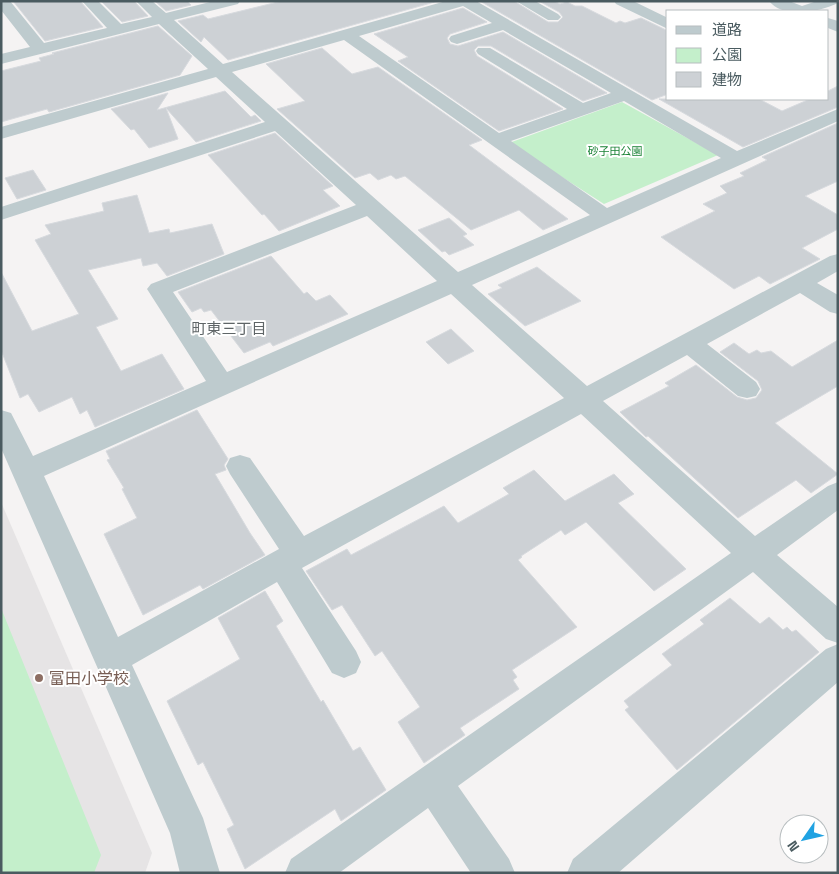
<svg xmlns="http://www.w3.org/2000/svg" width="839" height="874" viewBox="0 0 839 874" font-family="'Space Grotesk','Noto Sans JP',sans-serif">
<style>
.education{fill:#e6e4e5}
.green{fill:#c4efcb}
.building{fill:#cdd1d5;stroke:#d7dade}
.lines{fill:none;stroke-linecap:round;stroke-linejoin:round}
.minor{fill:#becbce;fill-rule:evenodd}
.education-dot{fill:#8d6e63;stroke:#fff;stroke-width:2}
.labels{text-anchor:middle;stroke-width:4;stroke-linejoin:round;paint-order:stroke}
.far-park-label{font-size:11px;fill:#1a8236;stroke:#fff}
.neighbourhood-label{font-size:15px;fill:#5f6567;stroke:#fff}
.near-education-label{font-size:16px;fill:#785e54;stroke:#fff;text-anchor:start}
</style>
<rect width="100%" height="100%" fill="#f5f3f3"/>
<path class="education" d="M1,502L152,853L145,873H1Z"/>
<path class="green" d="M622,102L718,155L604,204L509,143Z
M1,608L101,855L94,873H1Z"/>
<path class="building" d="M13,1H80L103,27L45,41Z
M101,1H134L148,16L122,22Z
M155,1H187L191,5L166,11Z
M282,1H438L228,60L204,37L201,42L178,21L203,15L208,19Z
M480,1H514L548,22H558L563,17L559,12L539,1H554L560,4L567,2L575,6H582L616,23L620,21L625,23L641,18L668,31V94L652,100Z
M463,8L487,22L450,34L447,38L450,44L458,46L503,32L607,93L583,101L491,46H478L474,50L477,56L563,109L499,131L398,61L408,57L374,34Z
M158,26L192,56L180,75L49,112L47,109L1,122V71L41,61L39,58L54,54L52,53Z
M322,48L352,74L378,67L482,140L469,145L568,219L543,230L519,210L471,230L405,176L396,179L391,175L378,180L370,173L355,178L277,109L305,101L266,64Z
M838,86V107L743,147L659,99H759L782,111L810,99H828V91Z
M225,91L251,117L255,115L261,121L196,142L166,108L178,139L149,148L134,129L131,130L111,109L168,93L157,110Z
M838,123V181L805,196L838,215V229L802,248L820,259L770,284L759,276L734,289L661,237L715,211L703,204L727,193L720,186L744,176L740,173L767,160L762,157Z
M275,133L333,186L323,190L340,206L279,231L264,214L262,215L208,155Z
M33,170L46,190L17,199L5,178Z
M137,195L149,233L169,229L170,233L212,224L224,254L167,276L157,263L143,266L141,258L88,270L118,319L96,327L121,371L162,354L184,389L95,427L87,410L80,414L72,397L39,412L28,394L20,398L1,350V272L32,331L79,314L35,240L51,234L45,225L104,211L102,203Z
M449,218L467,234L463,236L474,245L449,255L445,251L442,252L418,230Z
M271,256L304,294L307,292L316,301L330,295L348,314L273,346L270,342L244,353L211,310L204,312L201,308L192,312L178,292Z
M537,267L581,301L525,326L488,294L502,288L498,285Z
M451,329L474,351L448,364L426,342Z
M838,340V386L775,423L838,474L811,493L796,480L738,518L648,436L646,437L620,412L669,386L665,383L696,365L737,397L747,400L756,398L762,390L758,381L720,352L734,343L749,354L757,350L761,353L771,351L792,367Z
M197,410L228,459L224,465L226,470L215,474L250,533L265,555L203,589L200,585L143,615L104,534L137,518L122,489L124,488L107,460L110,459L106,451Z
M534,470L565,501L614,474L634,494L618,503L686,569L654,591L586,522L565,535L561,530L521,556L522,557L518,560L577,627L512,670L517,677L513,680L519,689L460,728L465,735L424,763L398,722L420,707L382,651L375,656L342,605L332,610L306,571L347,549L351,555L444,506L458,523L509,494L503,488Z
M265,591L283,621L276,626L321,702L323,700L353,751L360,747L386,790L341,821L335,809L245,869L227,829L234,825L203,762L198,765L167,701L240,659L218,618Z
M730,598L760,624L769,617L783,630L787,627L792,632L796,630L819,652L677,770L625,710L629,707L624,701L672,665L662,654L704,624L700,620Z"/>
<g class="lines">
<path class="minor" d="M1,1H10L44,43L107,28L82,1H98L121,24L152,17L136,1H152L166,13L214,1H240L238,4L174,20L223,64L446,1H476L737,151L838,109V121L472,285L587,386L830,256L838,254V271L817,283L838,295V314L830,312L800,293L707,344L756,382L760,389L756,396L747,398L738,396L687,355L603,401L755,536L828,486L838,482V510L777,555L838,607V643L826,639L753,572L458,786L509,859L515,873H471L428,808L339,873H285L291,859L731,553L581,414L302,568L356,651L361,662L356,673L344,678L332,673L277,582L132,665L203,818L220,873H180L170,833L1,448V410L11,413L33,456L206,381L147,289L151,284L356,205L275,131L1,220V207L265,122L216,77L1,139V127L208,69L159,24L1,64V54L30,47L1,10ZM463,6L492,23L451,36L449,39L451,42L457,44L503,30L611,93L583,103L490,48H478L476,51L478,54L567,109L499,133L359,36ZM344,40L590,215L458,272L232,72ZM624,101L721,158L607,208L511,141ZM367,216L437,281L227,372L173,292ZM451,294L564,398L304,536L250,458L240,455L230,458L226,466L230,474L279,549L118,637L44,476Z
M516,1H535L558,14L561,17L558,20H548Z
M614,1H633L668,18V29L616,4Z
M769,1H789L802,6L817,1H838V3C820,12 783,19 769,1Z
M828,18L838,21V32L828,28Z
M838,644V682L618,873H567L573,859L826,649Z"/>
</g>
<circle class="education-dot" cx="39" cy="678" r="5"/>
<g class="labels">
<g class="far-park-label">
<text x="615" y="155">砂子田公園</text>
</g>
<g class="neighbourhood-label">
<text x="229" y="334">町東三丁目</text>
</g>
<g class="near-education-label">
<text x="49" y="684">富田小学校</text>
</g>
</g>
<rect width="839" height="874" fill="none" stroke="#4a5b60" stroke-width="5"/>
<rect x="666" y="10" width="162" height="90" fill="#ffffff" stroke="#b7bdbf"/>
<rect x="676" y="26" width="25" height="8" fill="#becbce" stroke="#b7bdbf"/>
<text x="712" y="35" font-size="15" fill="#4a5b60">道路</text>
<rect x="676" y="48" width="25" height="15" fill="#c4efcb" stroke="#b7bdbf"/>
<text x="712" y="60" font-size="15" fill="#4a5b60">公園</text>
<rect x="676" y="72" width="25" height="15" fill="#cdd1d5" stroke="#b7bdbf"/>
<text x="712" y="85" font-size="15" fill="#4a5b60">建物</text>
<g transform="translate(804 839) rotate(236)"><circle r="24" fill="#ffffff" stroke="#b7bdbf"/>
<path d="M0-4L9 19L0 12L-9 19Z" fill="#20a2e2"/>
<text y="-8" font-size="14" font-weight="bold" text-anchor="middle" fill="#4a5b60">N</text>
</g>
</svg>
